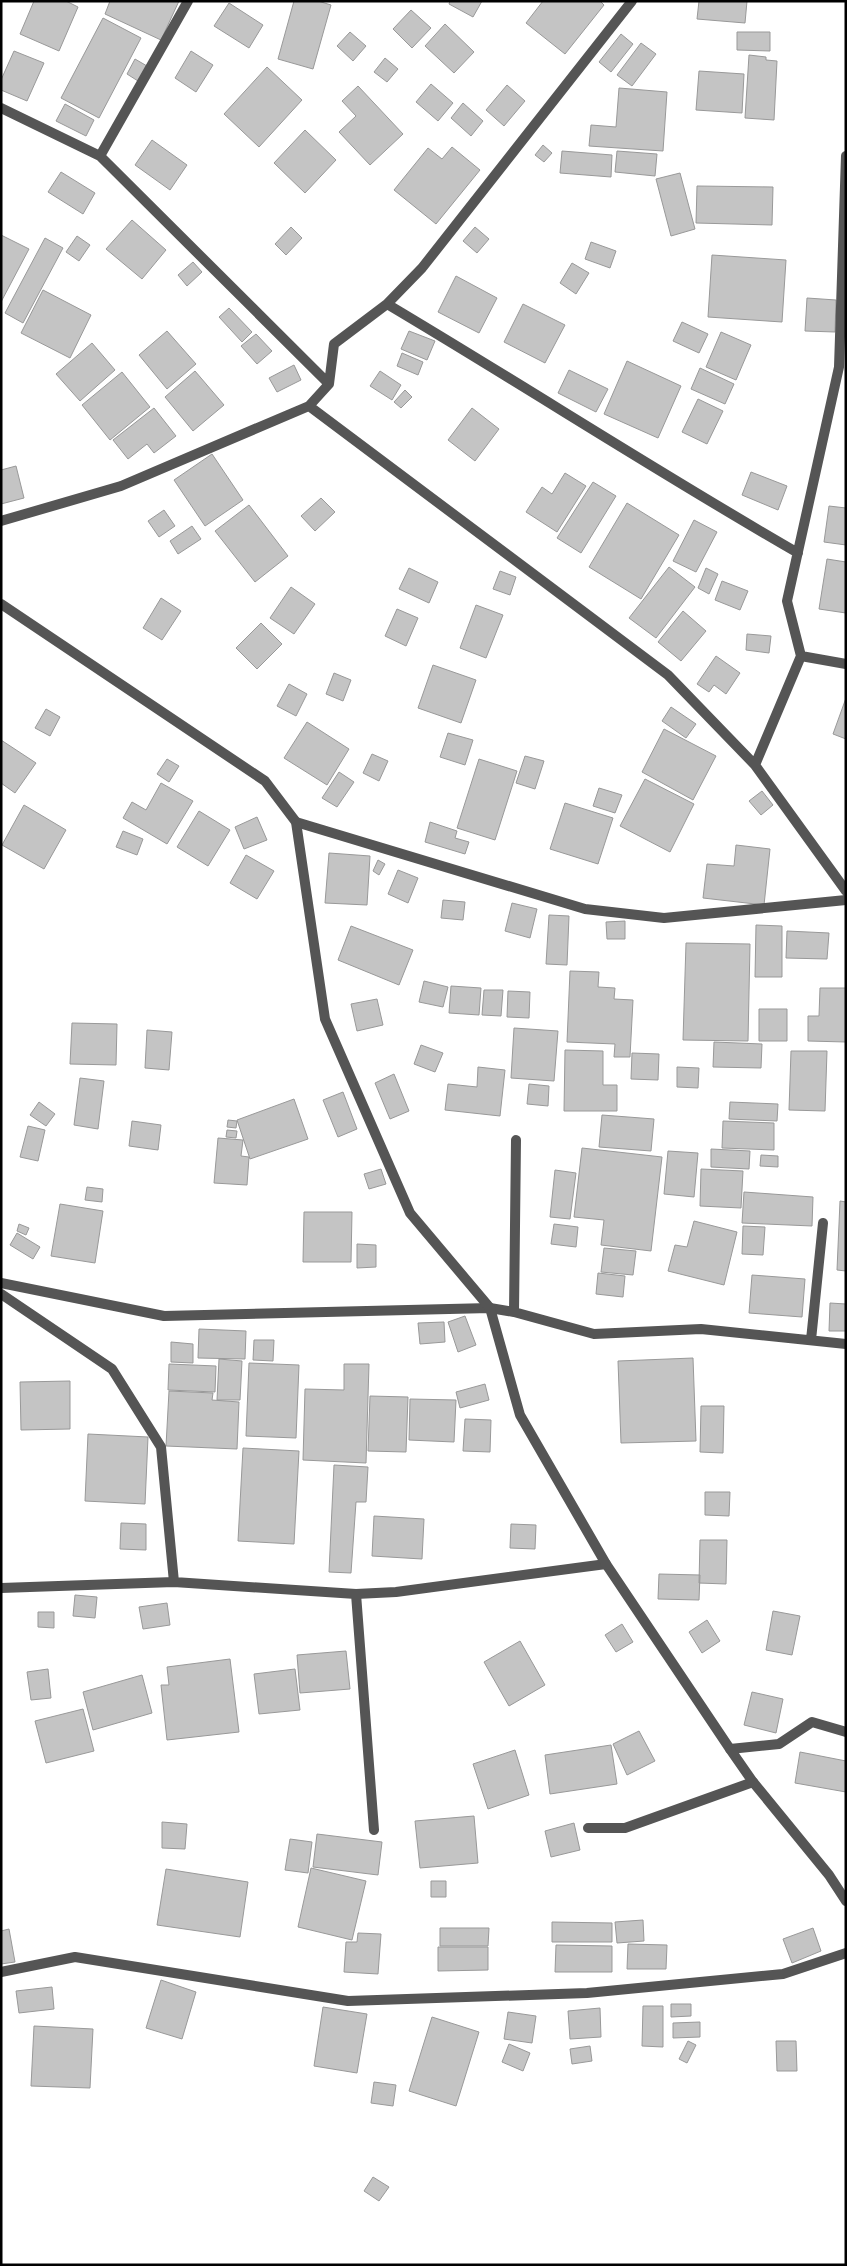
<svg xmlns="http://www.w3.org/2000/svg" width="847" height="2266" viewBox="0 0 847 2266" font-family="Raleway,sans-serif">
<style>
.building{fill:#c4c4c4;stroke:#999}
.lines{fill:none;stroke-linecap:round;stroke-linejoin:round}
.minor{stroke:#555;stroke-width:10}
.tertiary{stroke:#555;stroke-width:10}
</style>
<rect width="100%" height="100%" fill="#fff"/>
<path class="building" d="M34,1H66L78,7L59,51L20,34Z
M110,1H179L161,40L105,14Z
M294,1H318L331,5L313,69L278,59Z
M450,1H482L473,17L449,4Z
M543,1H600L604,5L565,54L526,23Z
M699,1H747L745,23L697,19Z
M229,3L263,25L249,48L214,26Z
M411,10L431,28L412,48L393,29Z
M103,18L141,38L99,118L61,98Z
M445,24L474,52L454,73L425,46Z
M350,32L366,46L353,61L337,46Z
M737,32H770V51L737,50Z
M621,34L633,44L611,72L599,62Z
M641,43L656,54L632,86L617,75Z
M14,51L44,63L27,101L1,90V80Z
M191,51L213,65L196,92L175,78Z
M749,55L766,57V60L777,61L774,120L745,118Z
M385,58L398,69L387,82L374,72Z
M135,59L147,66L138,81L127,74Z
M267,67L302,100L259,147L224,114Z
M699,71L744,74L742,113L696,110Z
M431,84L453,103L438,121L416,102Z
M507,85L525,101L504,126L486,110Z
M358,86L403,134L370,165L339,132L356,116L342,101Z
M619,88L667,92L663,151L589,146L591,125L616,127Z
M463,103L483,121L471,136L451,118Z
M65,104L94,120L86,136L56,121Z
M305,130L336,160L305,193L274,163Z
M152,140L187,165L170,190L135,165Z
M543,145L552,153L544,162L535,155Z
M452,147L480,170L436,224L394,190L428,148L442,159Z
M562,151L612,155L611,177L560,173Z
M617,151L657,154L655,176L615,172Z
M61,172L95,193L83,214L48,192Z
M680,173L695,229L671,236L656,179Z
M697,186L773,187L772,225L696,223Z
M132,220L166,250L142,279L106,249Z
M291,227L302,238L286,255L275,244Z
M475,227L489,239L477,253L463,241Z
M1,235L29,249L1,302Z
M77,236L90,245L79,261L66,252Z
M45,238L63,248L23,323L5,313Z
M591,242L616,251L610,268L585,259Z
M712,255L786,260L782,322L708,317Z
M193,262L202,272L187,286L178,275Z
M572,263L589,273L576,294L560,283Z
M456,276L497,298L479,333L438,312Z
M43,290L91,315L70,358L21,333Z
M807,298L836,300L835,332L805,331Z
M523,304L565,325L545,363L504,342Z
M229,308L252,332L242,342L219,317Z
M682,322L708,334L699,353L673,341Z
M167,331L196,364L167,389L139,355Z
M409,331L435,341L427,360L401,349Z
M721,332L751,345L736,380L706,367Z
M256,334L272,351L257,364L241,346Z
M92,343L115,370L80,401L56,374Z
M402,353L423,362L418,375L397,366Z
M627,361L681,386L658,438L604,414Z
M294,365L301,380L277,392L269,378Z
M700,368L734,384L725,404L691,389Z
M569,370L608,389L596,412L558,393Z
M195,371L224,405L193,431L165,397Z
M380,371L401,385L392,400L370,386Z
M122,372L150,407L110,440L82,405Z
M405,390L412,397L401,408L394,402Z
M698,399L723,411L707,444L682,432Z
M154,408L176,436L154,453L147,444L128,459L113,440Z
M472,408L499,429L475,461L448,440Z
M212,454L243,500L205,526L174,480Z
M16,466L24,498L1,504V470Z
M751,472L787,486L778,510L742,495Z
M565,473L586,486L557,532L526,512L542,487L552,494Z
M593,482L616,496L581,553L557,538Z
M321,498L335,512L315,531L301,516Z
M627,503L679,535L641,599L589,567Z
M249,505L288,556L255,582L215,531Z
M829,506L846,508V545L824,542Z
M164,510L175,526L159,537L148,521Z
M694,520L717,532L696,572L673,561Z
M192,526L201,539L178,554L170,541Z
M827,559L846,562V613L819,609Z
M669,567L695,587L656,638L629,618Z
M409,568L438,582L429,603L399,589Z
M706,568L718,574L709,594L698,588Z
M500,571L516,577L510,595L493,589Z
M722,581L748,591L740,610L715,600Z
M291,587L315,604L294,634L270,618Z
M161,598L181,611L162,640L143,628Z
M476,605L503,615L486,658L460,648Z
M397,609L418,618L406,646L385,636Z
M683,611L706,631L681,661L658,642Z
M261,623L282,644L257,669L236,648Z
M747,634L771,636L769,653L746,650Z
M716,656L740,673L726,694L714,685L709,692L697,684Z
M433,665L476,680L461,723L418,708Z
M334,673L351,680L343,701L326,694Z
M289,684L307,694L296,716L277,706Z
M846,698V739L833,734Z
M671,707L696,724L686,738L662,721Z
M46,709L60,717L50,736L35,728Z
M307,722L349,749L327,785L284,758Z
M664,729L716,756L693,800L642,772Z
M448,733L473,740L465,765L440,757Z
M1,740L36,763L15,793L1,783Z
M372,754L388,761L379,781L363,773Z
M525,756L544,761L535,789L516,783Z
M167,759L179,766L169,782L157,774Z
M479,759L517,771L495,840L457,828Z
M339,772L354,782L337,807L322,798Z
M645,779L694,804L670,852L620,826Z
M161,783L193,801L167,844L123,818L132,802L146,810Z
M599,788L622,795L615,813L593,806Z
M762,791L773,805L761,815L749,801Z
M565,803L613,818L598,864L550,849Z
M24,805L66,830L44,869L2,845Z
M199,811L230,830L208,866L177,847Z
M257,817L267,840L244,849L235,827Z
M430,822L457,831L455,838L469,842L465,854L425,842Z
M123,831L143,839L137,855L116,847Z
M736,845L770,849L764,905L703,898L707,864L734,866Z
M329,853L370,856L367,905L325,903Z
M246,855L274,871L257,899L230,883Z
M378,860L385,864L379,875L373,871Z
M398,870L418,878L408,903L388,894Z
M443,900L465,902L463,920L441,918Z
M512,903L537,909L530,938L505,931Z
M549,915L569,916L567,965L546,964Z
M625,921V939H607L606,922Z
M756,925L782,926V977H755Z
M351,926L413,950L399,985L338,960Z
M787,931L829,933L827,959L786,958Z
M686,943L750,944L748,1041L683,1040Z
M570,971L599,972L598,987L615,988L614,999L633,1000L630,1057H614L615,1044L567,1042Z
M424,981L448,987L443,1007L419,1002Z
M451,986L481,988L479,1015L449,1013Z
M820,988H846V1042L808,1041V1016H819Z
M484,990H503L501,1016L482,1015Z
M508,991L530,992L529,1018L507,1017Z
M377,999L383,1025L357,1031L351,1004Z
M759,1009H787V1041H759Z
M72,1023L117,1024L116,1065L70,1064Z
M514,1028L558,1031L554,1081L511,1078Z
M147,1030L172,1032L169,1070L145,1068Z
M714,1042L762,1044L761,1068L713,1067Z
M421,1045L443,1053L435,1072L414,1064Z
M565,1050L603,1051V1085H617V1111H564Z
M791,1051H827L825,1111L789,1110Z
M632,1053L659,1054L658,1080L631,1079Z
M478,1067L505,1070L500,1116L445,1110L448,1084L477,1087Z
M677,1067L699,1068L698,1088L677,1087Z
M394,1074L409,1111L390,1119L375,1083Z
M80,1078L104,1081L98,1129L74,1125Z
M529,1084L549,1086L548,1106L527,1104Z
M343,1092L357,1129L338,1137L323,1100Z
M294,1099L308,1139L250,1159L237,1120Z
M39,1102L55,1114L46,1126L30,1115Z
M730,1102L778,1104L777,1121L729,1119Z
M602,1115L654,1119L651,1151L599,1147Z
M228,1120L237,1121L236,1128L227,1127Z
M132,1121L161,1125L158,1150L129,1146Z
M723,1121L774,1123V1150L722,1148Z
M28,1126L45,1130L38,1161L20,1157Z
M227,1130L237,1131L236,1138L226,1137Z
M218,1138L243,1140L241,1156L249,1157L247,1185L214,1183Z
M582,1148L662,1157L651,1251L601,1245L604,1220L574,1217Z
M711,1149L750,1151L749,1169L711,1167Z
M668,1151L698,1153L694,1197L664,1194Z
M761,1155L778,1156V1167L760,1166Z
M381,1169L386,1184L369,1189L364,1174Z
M701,1169L743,1171L741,1208L700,1206Z
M555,1170L576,1173L570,1219L550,1217Z
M87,1187L103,1189L102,1202L85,1200Z
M744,1192L813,1197L812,1226L742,1223Z
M840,1201L846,1202V1271L837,1270Z
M60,1204L103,1211L95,1263L51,1256Z
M304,1212H352L351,1262H303Z
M694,1221L737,1232L724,1285L668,1271L675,1245L687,1247Z
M19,1224L29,1228L26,1235L17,1231Z
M554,1224L578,1227L576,1247L551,1244Z
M743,1226L765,1227L763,1255L742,1254Z
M17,1233L40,1247L33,1259L10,1245Z
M357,1244L376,1245V1267L357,1268Z
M604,1248L636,1251L633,1275L601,1272Z
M598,1273L625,1276L623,1297L596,1294Z
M752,1275L805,1279L802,1317L749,1313Z
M830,1303L846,1304V1331H829Z
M465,1316L476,1345L458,1352L448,1322Z
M444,1322L445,1342L420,1344L418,1323Z
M199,1329L246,1331L245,1359L198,1358Z
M254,1340H274L273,1361L253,1360Z
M171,1342L193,1344V1363L171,1362Z
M693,1358L696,1441L621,1443L618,1361Z
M219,1359L242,1361L240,1400H217Z
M249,1363L299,1365L296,1438L246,1436Z
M169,1364L216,1366L215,1392L168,1390Z
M344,1364H369L366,1463L303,1460L305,1389L344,1390Z
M70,1381V1429L21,1430L20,1382Z
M485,1384L489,1400L460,1408L456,1392Z
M169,1391L213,1393L212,1400L239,1402L237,1449L166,1446Z
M370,1396L408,1397L406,1452L368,1451Z
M410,1399L456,1400L454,1442L409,1440Z
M701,1406H724L723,1453L700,1452Z
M465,1419L491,1420L490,1452L463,1451Z
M88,1434L148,1437L145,1504L85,1501Z
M243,1448L299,1451L294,1544L238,1541Z
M334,1465L368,1467L366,1502H356L351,1573L329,1572Z
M705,1492H730L729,1516L705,1515Z
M374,1516L424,1519L422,1559L372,1556Z
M121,1523L146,1524V1550L120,1549Z
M511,1524L536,1525L535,1549L510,1548Z
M700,1540H727L726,1584L699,1583Z
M659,1574L700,1575L699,1600L658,1599Z
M75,1595L97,1597L95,1618L73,1616Z
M167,1603L170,1625L143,1629L139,1607Z
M773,1611L800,1616L792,1655L766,1650Z
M38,1612H54V1628L38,1627Z
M707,1620L720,1641L702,1653L689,1632Z
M622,1624L633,1642L616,1652L605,1635Z
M520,1641L545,1685L509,1706L484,1662Z
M346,1651L350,1689L300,1693L297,1655Z
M230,1659L239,1732L167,1740L161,1685H169L167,1667Z
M48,1669L51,1698L31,1700L27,1672Z
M295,1669L300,1710L259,1714L254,1674Z
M142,1675L152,1713L93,1730L83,1692Z
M752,1692L783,1699L776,1733L744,1725Z
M83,1709L94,1751L46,1763L35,1721Z
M639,1731L655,1761L627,1775L613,1744Z
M611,1745L617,1784L550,1794L545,1755Z
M515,1750L529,1795L488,1809L473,1764Z
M800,1752L846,1761V1792L795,1783Z
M474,1816L478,1863L420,1868L415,1821Z
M162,1822L187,1824L185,1849L162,1848Z
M574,1823L580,1850L551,1857L545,1831Z
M317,1834L382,1842L378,1875L313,1867Z
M290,1839L312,1842L308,1873L285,1870Z
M311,1868L366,1881L352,1940L298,1927Z
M166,1869L248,1882L240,1937L157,1925Z
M431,1881H446V1897H431Z
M643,1920L644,1941L617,1943L615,1922Z
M552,1922L612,1923V1942H552Z
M440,1928H489L488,1946H440Z
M813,1928L821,1951L792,1963L783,1939Z
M9,1929L15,1962L1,1964V1931Z
M358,1933L381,1934L378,1974L344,1972L346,1942H357Z
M628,1944L667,1945L666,1969H627Z
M556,1945L612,1946V1972H555Z
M438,1947H488V1970L438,1971Z
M161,1980L196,1992L182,2039L146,2028Z
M52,1987L54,2009L19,2013L16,1991Z
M671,2004H691V2016L671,2017Z
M643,2006H663V2047L642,2046Z
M323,2007L367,2014L357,2073L314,2066Z
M600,2008L601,2037L570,2039L568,2011Z
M508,2012L536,2016L532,2043L504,2039Z
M432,2017L479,2032L456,2106L409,2091Z
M700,2022V2037L673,2038V2023Z
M34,2026L93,2029L90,2088L31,2086Z
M688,2041L696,2045L687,2063L679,2059Z
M776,2041H796L797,2071H777Z
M509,2044L530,2053L523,2071L502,2062Z
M590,2046L592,2061L572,2064L570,2049Z
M374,2082L396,2085L393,2106L371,2103Z
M373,2177L389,2187L379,2201L364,2191Z"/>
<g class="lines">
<path class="minor" d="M1,108L100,156L329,384
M100,156L188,1
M387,304C525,386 659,473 798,553
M309,406L668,675L755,765L846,891
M1,521L121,486L309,406L329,384L334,344L387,304L422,268L632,1
M801,656L846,664
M755,765L801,656L787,601L839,367L846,156
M296,822L585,909L664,918L846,900
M1,1283L164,1316L490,1308L514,1312L594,1334L701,1329L846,1344
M1,1294L112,1369L161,1447L174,1582
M514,1312L516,1140
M811,1340L823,1223
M1,1588L174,1582L356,1594L396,1592L606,1564
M356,1594L374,1830
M730,1749L779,1744L812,1722L846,1732
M588,1828H625L753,1782
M1,1972L75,1957L348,2001L587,1993L783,1974L846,1953"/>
<path class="tertiary" d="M1,604L265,781L296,822L325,1019L410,1213L490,1308L520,1415L606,1564L730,1749L753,1782L829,1875L846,1901"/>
</g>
<rect width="847" height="2266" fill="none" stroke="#000000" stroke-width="5"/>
</svg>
